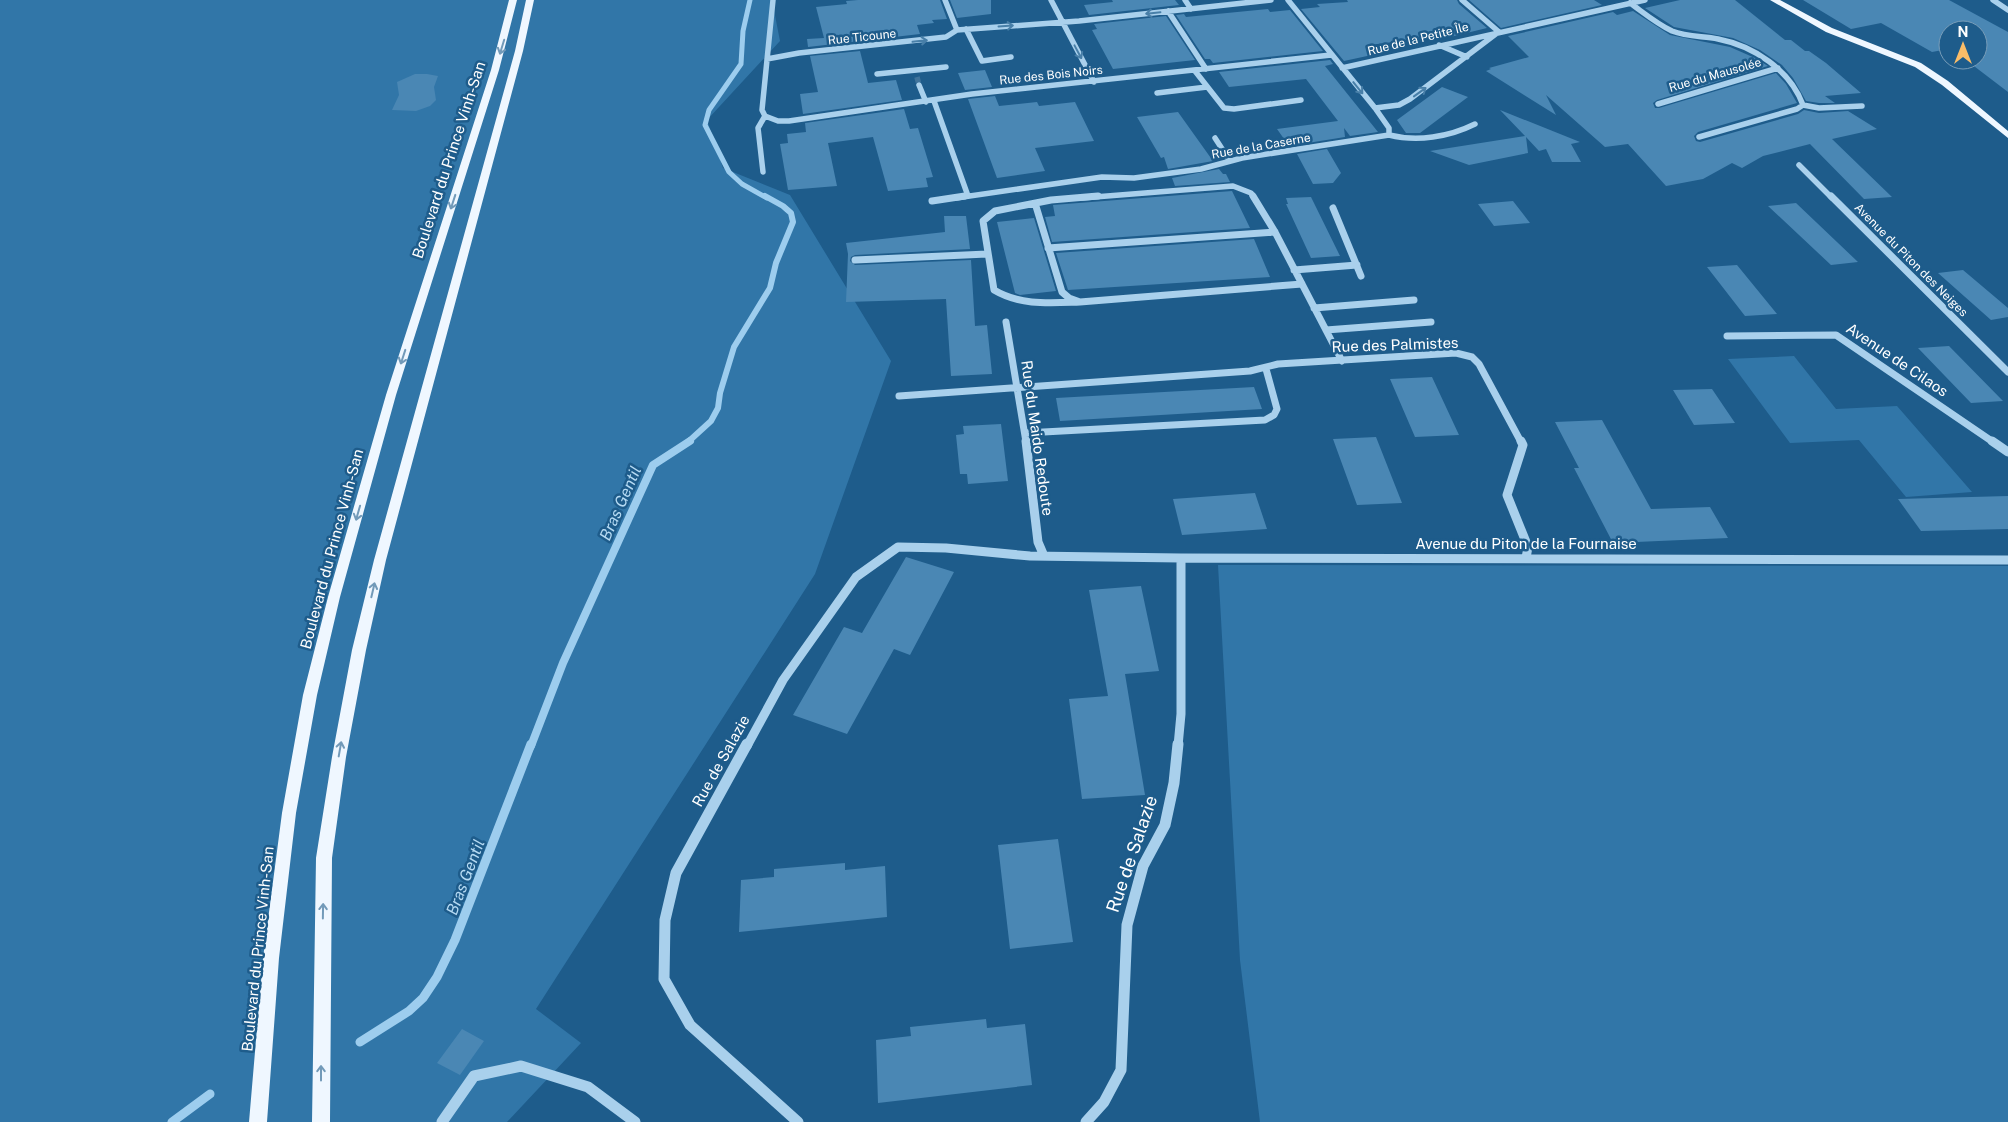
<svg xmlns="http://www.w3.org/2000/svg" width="2008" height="1122" viewBox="0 0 2008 1122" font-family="'Public Sans',sans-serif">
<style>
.green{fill:#3176a8}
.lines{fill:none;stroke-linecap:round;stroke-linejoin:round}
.stream-far3{stroke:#9dcdee;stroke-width:5}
.stream-far2{stroke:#9dcdee;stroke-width:6}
.stream-far1{stroke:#9dcdee;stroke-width:8}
.stream{stroke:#9dcdee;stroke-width:9}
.building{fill:#4a87b4}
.minor-tunnel{stroke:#40749c;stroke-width:5.5;stroke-dasharray:5.5 3;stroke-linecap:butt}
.minor-far3{stroke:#a9d0ec;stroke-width:5.5}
.minor-far2{stroke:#a9d0ec;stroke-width:7}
.minor-far1{stroke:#a9d0ec;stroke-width:9}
.minor{stroke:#a9d0ec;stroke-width:11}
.major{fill:#eff7ff;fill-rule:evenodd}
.oneway{stroke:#487fa8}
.oneway2{stroke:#729ab9}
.labels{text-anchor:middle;stroke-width:5;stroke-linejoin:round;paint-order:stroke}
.far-street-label{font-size:12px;fill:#fff;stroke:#1e5c8b}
.street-label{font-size:15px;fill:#fff;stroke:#1e5c8b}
.water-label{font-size:16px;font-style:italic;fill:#b5daf3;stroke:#1e5c8b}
.near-street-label{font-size:18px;fill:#fff;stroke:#1e5c8b}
</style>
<rect width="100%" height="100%" fill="#1e5c8b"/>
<path class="green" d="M0,0H772L780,41L707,120L723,168L790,195L891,361L815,574L536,1009L581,1043L507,1122H0Z
M1794,356L1836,409L1897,406L1972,492L1906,497L1859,440L1790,443L1728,359Z
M1218,565L2008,566V1122H1260L1240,960Z"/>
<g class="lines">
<path class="stream-far3" d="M750,0L743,31L741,64L709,110L705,125L729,172L742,184L767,198"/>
<path class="stream-far2" d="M688,442L711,421L718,408L720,393L734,347L770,288L776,263L793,222L791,213L783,206L765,196"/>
<path class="stream-far1" d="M531,746L563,663L653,465L690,441"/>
<path class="stream" d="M360,1042L409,1011L423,998L437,977L455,940L531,744
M172,1122L210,1094"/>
</g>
<path class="building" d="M858,0H940L947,19L932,20L934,23L917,25L920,34L808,47L807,39L824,38L816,7L847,4L846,1Z
M950,0H991V14L957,18Z
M1112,0H1175L1179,5L1089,15L1084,5L1113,2Z
M1347,0H1457L1459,4L1487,28L1450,37L1447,35L1370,45L1381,53L1344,61L1301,9L1320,7L1317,4L1348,2Z
M1469,0H1594L1602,5L1501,28Z
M1680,0H1735L1785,40H1791L1805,51H1809L1826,63L1861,93L1825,96L1835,103H1819L1806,101L1793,78L1782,65L1760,50L1733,38L1674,27L1645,8Z
M1803,0H1949L2008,32V92L1966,60H1978V30H1948V49L1932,52L1881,23L1851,29Z
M1268,9L1270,12L1290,10L1323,51L1213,63L1210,59H1205L1176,15L1184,14L1186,17Z
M1633,11L1670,35L1730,47L1755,58L1768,66L1657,100L1653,103L1655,108H1659L1776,73L1786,84L1797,103L1698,132L1694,136L1696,141L1700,142L1798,114L1804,110L1819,113L1848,111L1877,129L1832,139L1892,197L1864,199L1810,144L1763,156L1742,168L1732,163L1703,179L1666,186L1628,144L1605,147L1546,95L1556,115L1486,71L1491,69L1489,68L1529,57L1508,36L1613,12L1617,15Z
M1166,16L1195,60L1113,69L1092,30L1097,29L1094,24Z
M860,51L868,83L896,80L902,100L803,114L800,94L818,92L810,56Z
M1330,60L1333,64L1325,66L1378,132L1350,136L1344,128L1345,137L1289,146L1277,129L1338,121L1306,79L1229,87L1219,72Z
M985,70L992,87L965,90L958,73Z
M415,74H427L438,76L434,87L436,100L430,106L416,111L392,110L399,95L397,82Z
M1442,87L1468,97L1420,133H1406L1397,120Z
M995,96L999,106L1037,102L1039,106L1075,102L1094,141L1035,148L1045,171L997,178L968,99Z
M904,109L910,129L918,128L933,177L926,178L928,187L888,191L873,137L828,143L837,186L788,190L780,144L788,143L787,134L806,132L805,123Z
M1500,110L1580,142L1571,144L1581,162H1552L1546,149L1539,151L1526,137L1528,153L1469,165L1430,151L1525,136Z
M1178,112L1213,161L1168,169L1164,157L1161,158L1137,117Z
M1327,149L1341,173L1333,183L1313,184L1297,154Z
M1219,169L1223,174H1226L1230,182L1175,186L1172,178Z
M1232,191L1250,228L1052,242L1045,217L1055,216L1053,205Z
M1311,197L1340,256L1311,258L1286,204H1288L1286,198Z
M1513,201L1530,223L1494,226L1478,204Z
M1796,203L1858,262L1831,265L1768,206Z
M944,216H966L970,249L855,255L851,257L850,261L855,265L971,260L975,326L987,325L992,374L951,376L946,299L846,302L848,254L846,243L945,232Z
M1034,218L1056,291L1020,295L1015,293L997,222Z
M1254,239L1270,277L1068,290L1056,253Z
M1737,265L1777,314L1745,316L1707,267Z
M1963,270L2008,308V317L1991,320L1938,273Z
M1949,346L2003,401L1971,403L1918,348Z
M1432,377L1459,435L1415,437L1390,379Z
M1254,387L1262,409L1060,421L1056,398Z
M1712,389L1735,423L1694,425L1673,390Z
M1602,420L1651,509L1710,507L1728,538L1613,543L1574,468H1579L1555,422Z
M1001,424L1008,481L968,484L967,474H960L956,435L964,434L963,426Z
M1376,437L1402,503L1357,505L1333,439Z
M1255,493L1267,529L1182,535L1173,499Z
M2008,496V529L1921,531L1898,499Z
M906,557L954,572L910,655L894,649L847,734L793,715L844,627L862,633Z
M1141,586L1159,671L1125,674L1145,795L1082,799L1069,699L1108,696L1089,590Z
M1058,839L1073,942L1010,949L998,845Z
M845,863V870L885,866L887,917L739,932L741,880L774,877V869Z
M986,1019L987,1028L1025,1024L1032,1085L878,1103L876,1040L911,1036L910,1027Z
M462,1029L484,1041L460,1075L437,1063Z"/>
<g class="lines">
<path class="minor-tunnel" d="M917,77L919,85"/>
<path class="minor-far3" d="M773,0L762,110L765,116L778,121H789L972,94L1331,55
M1051,0L1094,82
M1185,0L1191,9
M1462,0L1499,32
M1993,0L2008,10
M1630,3C1644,13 1657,24 1672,31C1687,37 1702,36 1718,39C1754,46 1790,70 1803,105L1797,109L1699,137
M1168,11L1206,69
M966,29L982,61L1011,57
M957,30L1079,21L1271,0
M1439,45L1467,57
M767,59L799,53L946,37L957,30L945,0
M1342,68L1645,0
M1195,71L1224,108L1234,109L1301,100
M877,74L946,67
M919,85L926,102
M1157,93L1207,87
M934,101L968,196
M1658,104L1778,68
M1803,105L1819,108L1862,106
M1375,108L1399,105L1410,99L1497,33
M1389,135C1417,142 1449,137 1475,124
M1215,138L1230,161
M1799,165L1832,198
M763,172L758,128L765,116
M956,198L1102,177L1134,178L1201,169L1242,158L1389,135V128L1375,108L1288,0
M1082,198L1233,186L1251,193L1254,198"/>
<path class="minor-far2" d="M1253,196L1275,232L1342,361
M1831,196L2008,372
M932,201L965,196
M1035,203L1062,292L1069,298L1080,302L1302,284
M1333,208L1361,276
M1048,248L1275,232
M855,260L987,254
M1294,270L1357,265
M1080,302C1050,303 1021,306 994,290L983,221L995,211L1051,200L1098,196
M1314,308L1414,300
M1006,322L1026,442
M1326,330L1431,322
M1727,336L1836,335L1993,442
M899,396L1250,371L1278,364L1456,353L1472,357L1479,364L1521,442
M1025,433L1265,420L1274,415L1277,409L1266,369"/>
<path class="minor-far1" d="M1026,441L1038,542L1044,556
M1521,441L1523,445L1507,495L1528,547L1526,558
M1992,441L2008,452
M747,746L783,680L856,577L898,547L946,548L1030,556L1181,558L2008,560
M1178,746L1181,714V558"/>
<path class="minor" d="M747,744L676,873L665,920L664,979L690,1025L798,1122
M442,1122L474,1076L521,1066L588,1087L635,1122
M1086,1122L1104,1102L1121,1070L1127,925L1143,866L1165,825L1174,783L1178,744"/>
<path class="major" d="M509,0H517L499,70L396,395L340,597L317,695L296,813L279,958L267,1122H249L263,958L282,813L303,695L328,597L386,395L491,70Z
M526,0H534L523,51L386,560L366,650L346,757L332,858L330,1122H312L316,858L332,757L352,650L374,560L515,51Z
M1770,0H1780L1832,28L1921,63L1948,81L2008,131V138L1942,85L1915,67L1826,32Z"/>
</g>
<defs><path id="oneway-shaft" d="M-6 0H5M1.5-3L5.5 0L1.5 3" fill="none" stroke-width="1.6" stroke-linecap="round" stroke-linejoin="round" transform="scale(1.25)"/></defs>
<g class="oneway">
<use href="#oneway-shaft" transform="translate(1153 13) rotate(174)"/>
<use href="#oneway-shaft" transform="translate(1006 26) rotate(-4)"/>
<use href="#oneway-shaft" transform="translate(920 41) rotate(-6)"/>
<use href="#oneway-shaft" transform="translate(1078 52) rotate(62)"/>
<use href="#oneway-shaft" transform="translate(1358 88) rotate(51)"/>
<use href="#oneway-shaft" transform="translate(1420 92) rotate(-36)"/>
</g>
<g class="oneway2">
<use href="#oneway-shaft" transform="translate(502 47) rotate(107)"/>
<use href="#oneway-shaft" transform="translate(453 202) rotate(108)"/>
<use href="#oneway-shaft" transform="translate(403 357) rotate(108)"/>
<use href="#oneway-shaft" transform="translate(358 513) rotate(106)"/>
<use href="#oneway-shaft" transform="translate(373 590) rotate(-77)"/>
<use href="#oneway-shaft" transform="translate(340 749) rotate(-80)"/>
<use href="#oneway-shaft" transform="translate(323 911) rotate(-89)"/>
<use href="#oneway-shaft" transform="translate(321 1073) rotate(-90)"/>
</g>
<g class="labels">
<g class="far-street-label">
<text transform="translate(862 37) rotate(-6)" y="4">Rue Ticoune</text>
<text transform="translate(1418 39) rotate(-14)" y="4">Rue de la Petite Île</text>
<text transform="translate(1051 75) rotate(-6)" y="4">Rue des Bois Noirs</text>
<text transform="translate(1715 75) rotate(-16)" y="4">Rue du Mausolée</text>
<text transform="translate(1261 146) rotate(-10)" y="4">Rue de la Caserne</text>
<text transform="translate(1911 260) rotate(45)" y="4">Avenue du Piton des Neiges</text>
</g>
<g class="street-label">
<text transform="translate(449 160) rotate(-72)" y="5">Boulevard du Prince Vinh-San</text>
<text transform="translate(1395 345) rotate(-2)" y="5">Rue des Palmistes</text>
<text transform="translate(1897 360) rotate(34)" y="5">Avenue de Cilaos</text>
<text transform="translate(1037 438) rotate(82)" y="5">Rue du Maido Redoute</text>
<text x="1526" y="549">Avenue du Piton de la Fournaise</text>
<text transform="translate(332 549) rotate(-75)" y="5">Boulevard du Prince Vinh-San</text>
<text transform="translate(721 761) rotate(-61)" y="5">Rue de Salazie</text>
<text transform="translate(258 949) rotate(-84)" y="5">Boulevard du Prince Vinh-San</text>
</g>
<g class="water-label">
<text transform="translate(620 503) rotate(-66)" y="6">Bras Gentil</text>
<text transform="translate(465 877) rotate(-69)" y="6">Bras Gentil</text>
</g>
<g class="near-street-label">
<text transform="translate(1132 854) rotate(-71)" y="6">Rue de Salazie</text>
</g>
</g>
<g transform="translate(1963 45)"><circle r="24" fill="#1e5c8b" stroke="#789db9"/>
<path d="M0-4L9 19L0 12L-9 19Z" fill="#fbbd68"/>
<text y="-8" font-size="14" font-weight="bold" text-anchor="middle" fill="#ffffff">N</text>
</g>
</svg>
